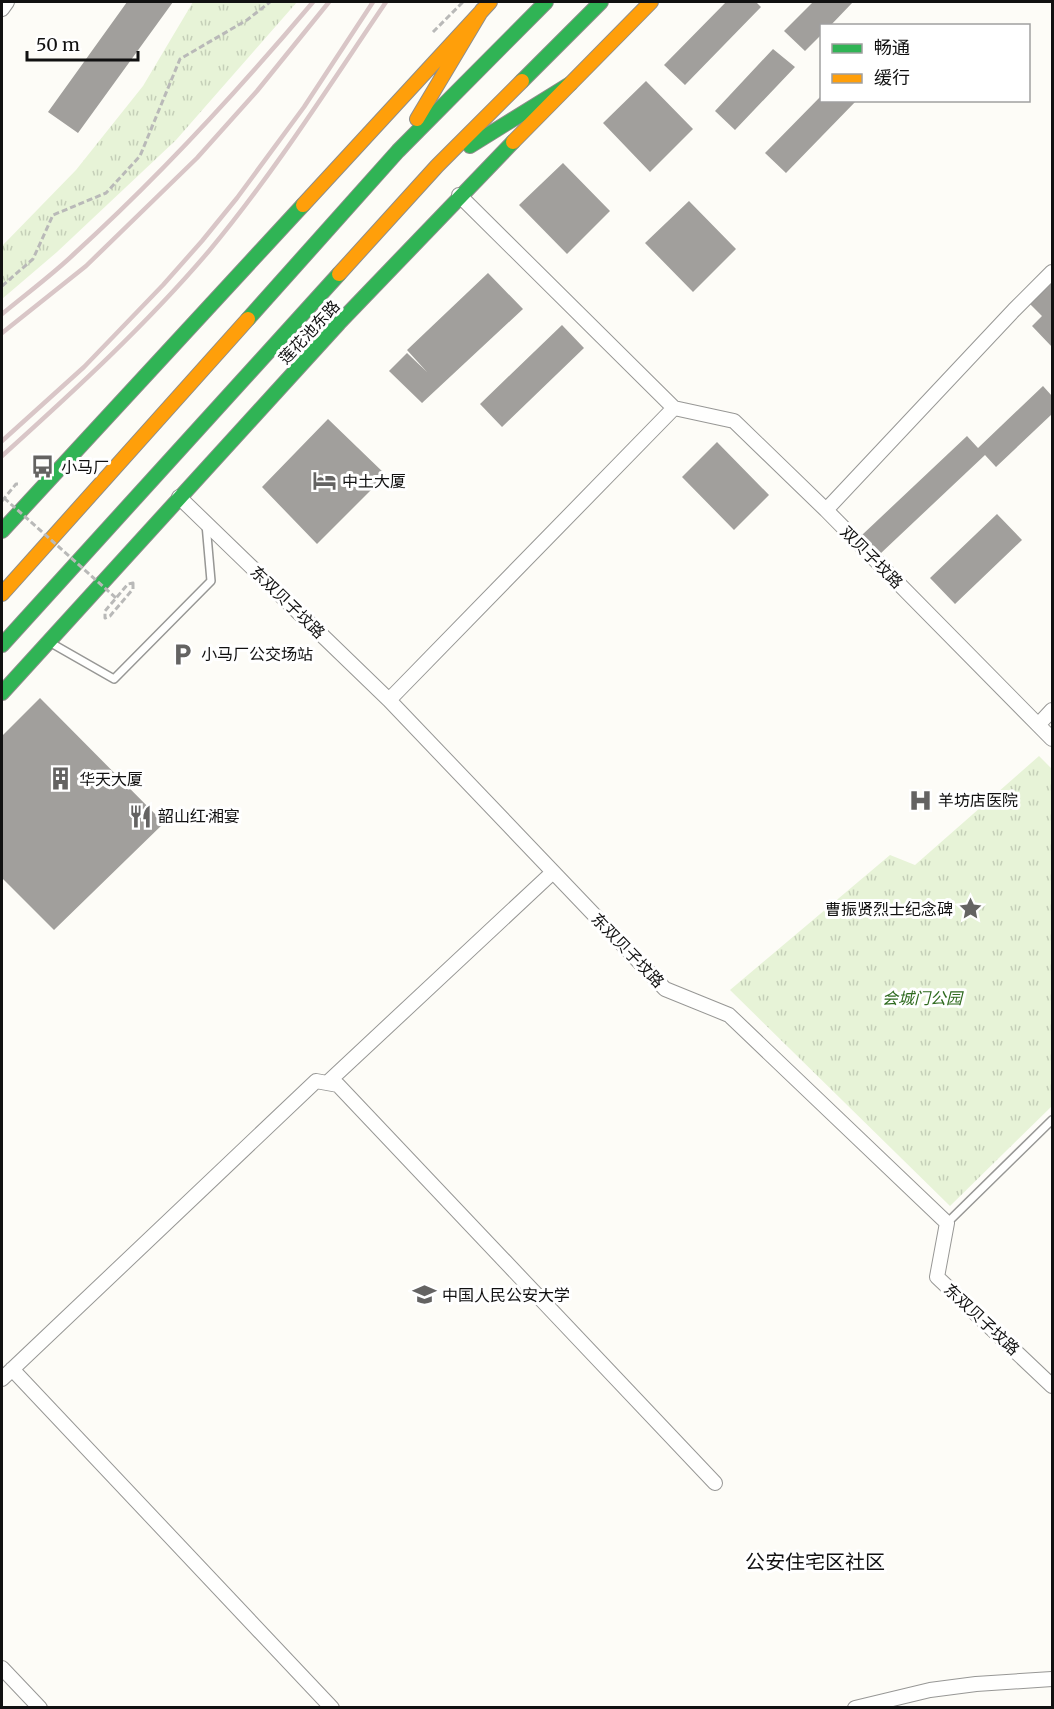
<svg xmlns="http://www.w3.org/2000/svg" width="1054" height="1709" viewBox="0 0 1054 1709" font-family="Merriweather,'Noto Sans SC',serif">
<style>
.park{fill:url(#park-tufts)}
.building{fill:#a19f9c}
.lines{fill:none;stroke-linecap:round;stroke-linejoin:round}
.lane-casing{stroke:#979795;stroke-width:10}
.street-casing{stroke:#979795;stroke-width:16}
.fast-casing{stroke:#8e8d8b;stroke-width:16}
.slow-casing{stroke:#8e8d8b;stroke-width:16}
.path{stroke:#b9b9b8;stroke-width:3;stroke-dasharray:6 3;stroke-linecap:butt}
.lane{stroke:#fffffe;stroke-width:7}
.street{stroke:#fffffe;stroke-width:14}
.fast{stroke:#30b455;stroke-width:14}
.slow{stroke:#ff9f0a;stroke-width:14}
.rail{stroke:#d9c6c7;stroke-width:4.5}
.path-bridge{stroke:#b9b9b8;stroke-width:3;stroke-dasharray:6 3;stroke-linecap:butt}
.labels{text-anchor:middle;stroke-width:6;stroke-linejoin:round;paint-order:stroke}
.street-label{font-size:16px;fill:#111;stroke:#fff}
.poi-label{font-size:16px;fill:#111;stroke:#fff;text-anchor:start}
.park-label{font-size:16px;font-style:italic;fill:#2f6b1f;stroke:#fff}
.quarter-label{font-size:20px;fill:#111;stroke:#fff}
</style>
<defs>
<pattern id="park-tufts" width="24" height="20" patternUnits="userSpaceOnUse" patternTransform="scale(1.5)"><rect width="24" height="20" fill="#e7f3d7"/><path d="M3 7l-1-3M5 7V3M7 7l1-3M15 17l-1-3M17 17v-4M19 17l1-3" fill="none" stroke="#c5cfb8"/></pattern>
</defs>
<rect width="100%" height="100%" fill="#fdfcf7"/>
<path class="park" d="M193,2H297L176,140L57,252L2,299V246L76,170L143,86Z
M1039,756L1052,769V1106L950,1206L730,990L890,855L915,865Z"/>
<path class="building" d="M127,2H173L78,133L48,112Z
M726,2H756L761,7L685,85L664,65Z
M813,2H853L830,26H822V34L805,51L784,31Z
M773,49L795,67L735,130L715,111Z
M646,81L693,129L650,172L603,123Z
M822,95V100H857L786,173L765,153Z
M563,163L610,211L567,254L519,205Z
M689,201L736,249L693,292L645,243Z
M488,273L523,309L422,403L389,371L407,353L427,372L407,350Z
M1052,276V347L1032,326L1042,316L1027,301Z
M562,325L584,348L502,427L480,404Z
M1043,386L1052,396V414L996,467L985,455L880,554L862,535L967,436L978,448Z
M328,419L386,475L317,544L262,487Z
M717,442L769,495L734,530L682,477Z
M997,514L1022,540L955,604L930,578Z
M40,698L164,823L54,930L2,878V736Z"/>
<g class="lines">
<defs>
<path id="lane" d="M51,643L114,679L211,581L206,524
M947,1223L1052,1120"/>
<path id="street" d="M2,9L7,2
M674,408L734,421L826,510L1052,739
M179,497L389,700L665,989L729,1015L947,1223L937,1277L1052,1386
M826,510L1014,310L1052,272
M389,700L674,408L459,195
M1039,724L1052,710
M327,1083L553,872
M12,1369L332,1708
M2,1379L316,1081L338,1085L715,1483
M2,1668L40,1708
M855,1708L930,1690L976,1684L1052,1679"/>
<path id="fast" d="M522,81L601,2
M470,146L570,84
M248,319L398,151L546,2
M2,531L303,205
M2,645L339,274
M2,693L339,323L513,142"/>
<path id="slow" d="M417,119L482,10
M513,142L651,2
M303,205L490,2
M339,274L437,166L522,81
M2,594L248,319"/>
</defs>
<use href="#lane" class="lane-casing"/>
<use href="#street" class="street-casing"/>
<use href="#fast" class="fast-casing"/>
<use href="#slow" class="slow-casing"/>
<path class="path" d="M433,32L463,2
M2,286L33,259L53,215L106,193L140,156L180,59L247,20L270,2
M2,501L16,484H21
M133,583V589L110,616L105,618V611L128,584Z"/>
<use href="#lane" class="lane"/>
<use href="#street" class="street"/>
<use href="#fast" class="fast"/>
<use href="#slow" class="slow"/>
<path class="rail" d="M2,314C26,294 52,275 75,253C161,175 238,91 313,2
M2,333L86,266L197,158L257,91L329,2
M2,441L84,367L163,285L202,241L237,198L304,107L373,2
M2,456C74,391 146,325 209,251C274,173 329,86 386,2"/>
<path class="path-bridge" d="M4,498L116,598"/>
</g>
<defs>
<symbol id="bus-bare" viewBox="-9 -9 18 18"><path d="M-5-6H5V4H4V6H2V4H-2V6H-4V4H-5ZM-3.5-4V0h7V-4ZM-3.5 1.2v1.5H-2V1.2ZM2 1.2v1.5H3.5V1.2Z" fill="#646362" stroke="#fff" stroke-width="2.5" paint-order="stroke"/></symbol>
<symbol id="hotel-bare" viewBox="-9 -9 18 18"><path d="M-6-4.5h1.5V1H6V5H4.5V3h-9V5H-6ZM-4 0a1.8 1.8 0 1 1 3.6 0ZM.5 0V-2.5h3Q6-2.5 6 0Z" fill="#646362" stroke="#fff" stroke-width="2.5" paint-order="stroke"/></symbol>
<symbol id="parking-bare" viewBox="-9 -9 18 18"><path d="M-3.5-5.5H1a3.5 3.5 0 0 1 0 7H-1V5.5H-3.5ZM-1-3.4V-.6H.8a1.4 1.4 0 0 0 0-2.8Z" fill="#646362" stroke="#fff" stroke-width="2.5" paint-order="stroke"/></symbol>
<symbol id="building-bare" viewBox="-9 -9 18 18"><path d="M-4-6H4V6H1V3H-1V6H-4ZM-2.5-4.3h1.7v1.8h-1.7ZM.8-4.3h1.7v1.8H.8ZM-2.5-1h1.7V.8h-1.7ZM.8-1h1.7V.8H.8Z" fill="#646362" stroke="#fff" stroke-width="2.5" paint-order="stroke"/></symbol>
<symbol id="hospital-bare" viewBox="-9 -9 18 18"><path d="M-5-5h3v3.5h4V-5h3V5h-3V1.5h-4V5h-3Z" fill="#646362" stroke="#fff" stroke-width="2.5" paint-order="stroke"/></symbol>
<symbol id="restaurant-bare" viewBox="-9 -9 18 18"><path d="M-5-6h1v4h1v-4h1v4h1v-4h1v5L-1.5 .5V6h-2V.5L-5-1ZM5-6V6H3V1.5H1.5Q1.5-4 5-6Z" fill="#646362" stroke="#fff" stroke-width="2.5" paint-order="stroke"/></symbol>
<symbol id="sight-bare" viewBox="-9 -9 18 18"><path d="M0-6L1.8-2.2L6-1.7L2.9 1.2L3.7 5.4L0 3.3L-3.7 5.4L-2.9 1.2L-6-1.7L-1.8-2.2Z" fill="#646362" stroke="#fff" stroke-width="2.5" paint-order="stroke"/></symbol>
<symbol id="university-bare" viewBox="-9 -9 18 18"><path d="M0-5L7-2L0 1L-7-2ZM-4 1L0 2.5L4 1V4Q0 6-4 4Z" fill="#646362" stroke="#fff" stroke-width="2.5" paint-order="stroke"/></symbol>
</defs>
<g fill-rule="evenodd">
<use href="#bus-bare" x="26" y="450" width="33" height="33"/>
<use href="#hotel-bare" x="308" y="464" width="33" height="33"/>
<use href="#parking-bare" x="166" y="638" width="33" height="33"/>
<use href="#building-bare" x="44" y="762" width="33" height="33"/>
<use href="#hospital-bare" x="904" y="784" width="33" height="33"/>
<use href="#restaurant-bare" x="124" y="800" width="33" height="33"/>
<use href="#sight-bare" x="954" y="892" width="33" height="33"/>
<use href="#university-bare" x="408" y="1278" width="33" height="33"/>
</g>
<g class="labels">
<g class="street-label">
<text transform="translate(309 332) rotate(-47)" y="6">莲花池东路</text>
<text transform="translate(872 557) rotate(45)" y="6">双贝子坟路</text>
<text transform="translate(288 602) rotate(44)" y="6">东双贝子坟路</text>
<text transform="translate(628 950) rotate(46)" y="6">东双贝子坟路</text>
<text transform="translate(982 1319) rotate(43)" y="6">东双贝子坟路</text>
</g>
<g class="poi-label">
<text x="61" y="473">小马厂</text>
<text x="342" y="487">中土大厦</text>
<text x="201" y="660">小马厂公交场站</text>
<text x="79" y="785">华天大厦</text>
<text x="938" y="806">羊坊店医院</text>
<text x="158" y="822">韶山红·湘宴</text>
<text x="953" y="915" text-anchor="end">曹振贤烈士纪念碑</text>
<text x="442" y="1301">中国人民公安大学</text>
</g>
<g class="park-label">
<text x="922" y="1004">会城门公园</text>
</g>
<g class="quarter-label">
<text x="815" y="1569">公安住宅区社区</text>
</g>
</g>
<rect width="1054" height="1709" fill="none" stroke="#111111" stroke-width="6"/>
<rect x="820" y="24" width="210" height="78" fill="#ffffff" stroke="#a0a0a0" stroke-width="1.5"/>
<rect x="832" y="44" width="30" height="9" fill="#30b455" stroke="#a0a0a0" stroke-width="1.5"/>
<text x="874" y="54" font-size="18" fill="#111111">畅通</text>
<rect x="832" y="74" width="30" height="9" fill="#ff9f0a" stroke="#a0a0a0" stroke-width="1.5"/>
<text x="874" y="84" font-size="18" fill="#111111">缓行</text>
<path d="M27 51v9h111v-9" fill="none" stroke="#111111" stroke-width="3"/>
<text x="36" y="51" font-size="18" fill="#111111" stroke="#ffffff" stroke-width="4.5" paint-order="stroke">50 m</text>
</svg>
